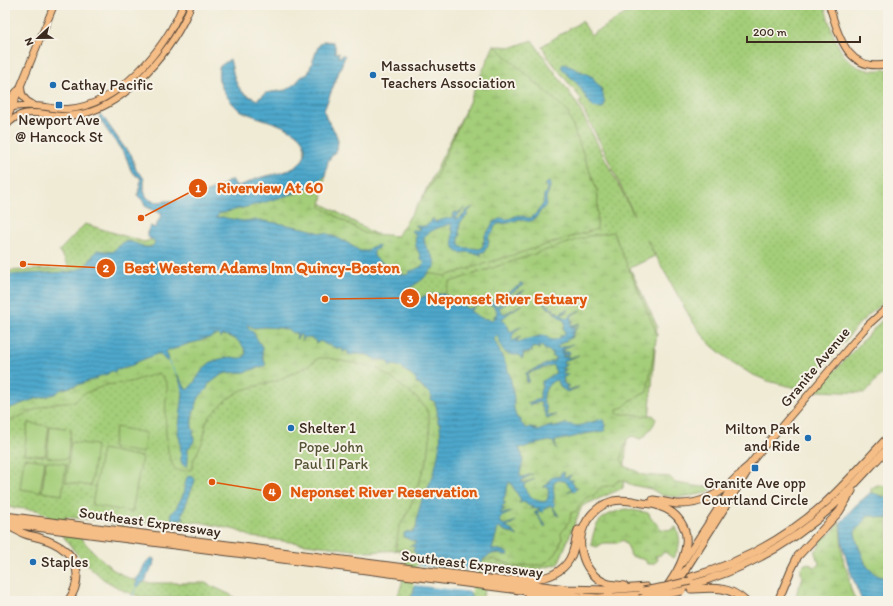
<svg xmlns="http://www.w3.org/2000/svg" width="893" height="606" viewBox="0 0 893 606" font-family="Itim,sans-serif">
<style>
.grass{fill:url(#grass-dots);stroke:#707c4c}
.wetland{fill:url(#wetland-marsh);stroke:#707c4c}
.garden{fill:#a4ce79;stroke:#707c4c}
.water{fill:url(#water-rules);stroke:#446975}
.pier{fill:#f0ebd5}
.lines{fill:none;stroke-linecap:round;stroke-linejoin:round}
.stream{stroke:#4ea8cc;stroke-width:1}
.major-casing{stroke:#564739;stroke-width:8}
.highway-casing{stroke:#564739;stroke-width:9}
.major{stroke:#f6be87;stroke-width:6}
.highway{stroke:#f6be87;stroke-width:7}
.rail{stroke:#3b2a1e;stroke-width:1}
.highway-bridge-casing{stroke:#564739;stroke-width:9;stroke-linecap:butt}
.highway-bridge{stroke:#f6be87;stroke-width:7}
.poi-dot{fill:#1f6fb2;stroke:#f7f3e8;stroke-width:1.5}
.labels{text-anchor:middle;stroke-width:4;stroke-linejoin:round;paint-order:stroke}
.poi-label{font-size:15px;fill:#3b2a1e;stroke:#f7f3e8;text-anchor:start}
.street-label{font-size:15px;fill:#3b2a1e;stroke:#f7f3e8}
.park-label{font-size:15px;fill:#555335;stroke:#f7f3e8}
.leader{fill:none;stroke:#df570d;stroke-width:1.5}
.callout-dot{fill:#df570d;stroke:#f7f3e8;stroke-width:1.5}
.mark-label{font-size:12px;text-anchor:middle;font-weight:bold;fill:#fff}
.callout-label{font-size:16px;text-anchor:middle;font-weight:bold;fill:#df570d;stroke:#f7f3e8;stroke-width:4;stroke-linejoin:round;paint-order:stroke}
</style>
<defs>
<pattern id="grass-dots" width="8" height="8" patternUnits="userSpaceOnUse"><rect width="8" height="8" fill="#a4ce79"/><path d="M2 2h.1M6 6h.1" fill="none" stroke="#8eb168" stroke-width="1.8" stroke-linecap="round"/></pattern>
<pattern id="wetland-marsh" width="20" height="14" patternUnits="userSpaceOnUse"><rect width="20" height="14" fill="#a4ce79"/><path d="M1 5h8M5 5V1M11 12h8M15 12V8" fill="none" stroke="#8eb168"/></pattern>
<pattern id="water-rules" width="6" height="5" patternUnits="userSpaceOnUse"><rect width="6" height="5" fill="#4ea8cc"/><path d="M0 2.5h6" fill="none" stroke="#4289a5"/></pattern>
</defs>
<rect width="100%" height="100%" fill="#f7f3e8"/>
<filter id="ink" filterUnits="userSpaceOnUse"><feTurbulence type="fractalNoise" baseFrequency=".025" numOctaves="2"/><feDisplacementMap in="SourceGraphic" scale="8" xChannelSelector="R" yChannelSelector="G"/><feConvolveMatrix kernelMatrix="1 2 1 2 8 2 1 2 1" color-interpolation-filters="sRGB"/></filter>
<filter id="wash" filterUnits="userSpaceOnUse"><feTurbulence type="fractalNoise" baseFrequency=".012" numOctaves="4" result="noise"/><feDisplacementMap in="SourceGraphic" scale="16" xChannelSelector="R" yChannelSelector="G"/><feGaussianBlur stdDeviation="0.9" result="paint"/><feColorMatrix in="noise" values="0 0 0 0 0 0 0 0 0 0 0 0 0 0 0 0 0 1.4 0 .05"/><feComposite in="paint" operator="in"/></filter>
<g filter="url(#wash)">
<rect width="100%" height="100%" fill="#f0ebd5"/>
<path class="grass" d="M642,5H824C835,39 841,78 888,69V298L872,312L859,324L825,364L803,386L796,388L768,381L751,374L729,360L710,344L700,332L691,319L647,240L655,256L630,268L657,326L649,420L627,437L623,488L582,506L558,564L530,571L491,564L482,601H396L402,583L405,563L400,550L368,552L252,537L236,530L200,522L174,523L165,521L126,526H120L101,520L64,517L86,544L98,556L112,569L130,579L149,583H205L231,595L239,601H212L188,596L165,598H143L124,591L103,579L89,566L76,553L48,516L37,510L5,507V271L70,268L59,251L85,224L144,242L218,218L304,193L399,248L426,190L497,46L513,47L532,40L576,102L634,215L605,152L579,102L582,100L547,56L542,46L582,21L591,35L638,6L641,7Z
M888,314V366L865,393L816,391L883,319Z"/>
<path class="wetland" d="M323,41L333,42L335,46V53H339L338,56L341,57L342,55L343,54L345,56L324,110L326,118L335,132L338,140L337,149L328,161L326,170L321,207L364,233L397,236L436,177L494,45L567,111L598,193L597,229L445,276L428,273L424,278L410,287L407,291C408,299 410,298 416,301L426,295L445,294L450,282L589,236L613,232L657,334L647,392L631,400L624,407L617,409V413L618,414H633L642,416L653,415L656,418C654,428 648,429 645,437L640,439L633,436L628,438L624,447L621,460L626,467L636,471L643,475L669,477L671,478L675,483L703,487L718,484L717,487L705,493L695,495L682,497L667,496H663L651,489L632,485L621,480H619L613,485L601,487L594,495L586,498L580,504L577,511L571,513L570,520L566,525V527L561,533L562,539L557,552L550,560L542,565H528L518,567L499,561L490,559L483,561L476,570L469,590L473,601H462L428,305L148,237L147,233L150,226L155,228L162,214L145,206L143,201L138,196C138,189 142,184 140,177C137,176 134,175 132,172C129,167 128,160 125,155C116,142 107,131 99,118L100,114L103,117L126,150L131,154L136,170L143,177L144,180V191L146,196L150,200L156,202L179,200L207,192L223,185L232,179L235,185C242,187 245,183 251,181C258,178 265,176 272,175C285,172 303,168 305,153C309,123 251,121 236,107C229,100 221,89 219,79C218,75 219,71 219,67L230,59C233,71 234,86 245,94C249,96 253,98 257,100L266,93L286,90L296,83L301,77L308,74L318,47Z
M246,316L342,343L431,378L445,420L418,587L408,601C410,598 412,596 413,593C416,585 422,558 415,552C410,548 402,550 396,550V544L397,540L399,527L408,512L411,504L428,457L430,440L429,422V416L425,407L418,399L394,380L378,369L364,365L346,362L329,358H319L306,367L276,381L242,390L227,399L210,416L206,423L205,431L203,441L194,459L192,469C188,470 181,472 177,470C164,462 165,412 166,398C166,394 168,390 167,386C166,381 162,376 159,373L130,382L106,385L83,394L75,402C49,400 27,413 5,424V398Z
M888,477V502L841,523C843,518 840,523 845,519C848,516 850,511 853,508C859,503 864,497 871,493V489C876,485 878,484 883,486L887,485Z
M626,509L649,513L650,517L661,529L670,530L676,527C681,539 681,547 673,558L665,552L658,556H655L658,560L653,564H647L645,560L631,556L628,547L623,540L617,543H603L597,547L591,545C592,540 593,534 595,529C599,516 614,512 626,509Z
M888,511V601H871L851,549L857,517Z
M839,522L840,526L842,549L844,564L849,573V581L851,590L856,601H795L798,588L801,584L802,580L801,573V568C807,561 808,563 814,567L818,566L819,562L817,559L815,553L816,550L819,547L820,541L833,531Z"/>
<path class="garden" d="M28,423L49,426L45,456L24,454Z
M50,426L71,429L67,459L47,457Z
M116,427L146,433L143,453L112,448Z
M71,442L96,445L91,486L66,482Z
M102,449L142,457L132,512L92,505Z
M24,458L45,461L40,492L20,489Z
M46,461L66,464L62,495L42,492Z"/>
<path class="water" d="M323,41L333,42L335,46V53H339L338,56L341,57L342,55L343,54L345,56L324,110L326,118L335,132L338,140L337,149L328,161L325,176L311,187L299,192L262,203L219,214L216,217H223L226,218L243,221L257,220L288,225L308,229L321,233H326L346,242L360,251H368L371,247L379,245L380,246L374,251V256L379,261L388,266L392,270L397,271L400,274L406,275L409,274L410,271C415,270 418,268 422,266V265L425,262L420,258L421,256C416,248 414,244 416,234L411,231L412,230H418L420,229L415,225C421,227 426,227 431,222L432,219L433,218V220L435,222C441,219 450,219 454,216L453,214L456,211V214L466,207L455,218V219H458L464,215L466,211L473,207L468,212L467,216L460,223L459,234L461,235L459,236C458,246 460,248 470,248C473,248 476,249 480,249L484,244V243H482L484,241L485,235L489,230L493,222L502,218C508,221 512,217 518,215C522,215 526,218 530,218C533,218 541,207 543,204C544,201 543,198 544,195C546,192 547,190 547,186L544,185L548,183L549,180C552,187 548,192 546,198C546,201 547,202 546,204C545,208 542,209 540,212C534,222 530,223 520,219L508,223L498,224L495,226L493,232L490,235L488,239L489,241L488,246L487,247L484,252H481V256L480,254C476,254 471,253 467,252C465,252 463,253 461,253C451,252 452,236 453,229H450L452,226L451,224C442,226 430,230 424,237C423,250 437,255 435,267C430,270 427,275 423,279C418,283 411,286 407,291L408,297L416,301L426,295L443,294L453,298L468,309L476,306L470,311L481,318L492,320L498,315L493,317L497,313L496,309L492,305L488,306V304L490,303L491,302L493,301L520,285V283H522L523,285L494,304L496,305H499L507,299L525,290L516,297L499,308L504,314L523,304L509,313L502,319C504,324 508,323 510,332L522,326C517,330 512,332 512,339L513,341L522,336L516,341L519,342L528,339L543,335C547,336 549,340 553,340C556,340 558,338 561,337L560,335L562,336L564,335L565,331L563,328L565,325V322L555,313H554V311L549,308L548,309V307L542,302L551,298L545,303L548,306L550,304L549,306L552,309L554,308L553,310L556,312L558,311L557,313L559,314L568,309V310L561,315L567,319L572,314L581,310L574,314L570,318L572,319L570,322V323L574,321L570,325V326L580,323L571,328L572,329L580,326L571,333L575,332L570,337L574,336C570,338 559,344 557,347L558,348L573,344L560,351L565,350L564,352L561,353L562,354L568,351L570,352L569,354L563,355V357L568,356V358L579,355L564,361L563,365L568,364L561,369L563,370L566,369V370L563,372V375L569,374L563,378L564,384L569,386L566,387L567,390L579,387L567,392L561,388L557,380C548,381 542,394 544,403C544,405 545,405 546,406C547,410 546,413 548,416L556,415L549,418H547L546,416L540,402L530,404V407L529,404L527,403L540,399V392L542,386V381C547,380 550,375 556,373L553,365L528,373V380H530L527,383L526,373L555,360V356L552,357L554,353H551L548,350H545L543,347L539,346V350L536,347L532,348V352L530,350L529,353H523V358L522,359L519,355C503,356 501,349 498,336H496L494,339C498,348 503,358 507,367C511,376 512,388 514,398C513,404 514,414 518,419H521V423L526,428H529L531,426L532,428L537,429H533L537,431L551,426H553L552,428L566,424L578,426L602,419L604,420L605,423V431H604L584,434L574,437L555,441L556,450L554,443L553,442L549,441L536,444L530,445L526,447L519,448C520,451 523,455 523,459C523,465 520,470 520,476L522,477L533,474L522,480V482L523,483L535,479L524,484C524,489 527,492 529,496C532,499 544,504 547,500C549,497 548,490 548,487H543L548,484L550,479L553,477L561,476L560,474L562,472L565,473L563,474L565,477L572,475L568,479L571,480H574L571,482L574,484V486L575,488H578L574,491L572,490L567,492L572,489L565,481L558,480L554,483C552,489 556,496 553,502L555,504L553,507L559,516L557,515L551,505L543,510V513L540,511L537,513L546,526L545,527L536,514L534,513L539,510L540,508L530,509L533,507L529,506L524,502L519,503L521,500L510,482H509L503,502L506,503C503,504 502,506 502,509H505L502,511L501,514L512,512L501,517L500,520L502,524L505,525L516,521L506,527L514,532L518,536L499,528H498L492,550C498,549 505,550 509,555H502L495,553L488,556L484,559L476,570L469,590L473,601H408L412,596L414,589L418,564L417,555L413,551L415,547L409,546L415,544V541C410,541 409,539 404,537V533H406L407,531L409,532H413L416,529L418,513L423,496L427,490L431,480L434,474L433,472C437,465 438,452 440,444L438,443L440,442C441,436 440,428 440,423H438V418L439,417L437,416C438,412 436,404 434,401L431,400C433,394 429,394 426,390H424L423,388L420,386V384L416,383V382L417,381C412,375 406,372 401,367L393,365L390,367L389,364L386,360H376L368,355L356,354L349,355L347,350L343,352L342,348L338,349L336,347H333L331,345H327L320,341L316,344L315,340L306,337H304L303,340H301L302,336L301,335H299L298,338L296,339L297,335L296,333L291,332L290,331L281,328L264,327L254,328L248,325L247,326L253,332L262,347L263,359L266,364L264,366L245,372L227,373L221,375L208,385L207,389L200,396L195,405L196,407C192,413 190,426 194,432L193,434C196,443 192,443 188,449V463L187,466H185L182,464L181,461L180,441L178,433L183,394L180,382L177,375C181,379 183,385 187,390C198,381 200,368 213,361C216,360 228,357 232,357C236,358 239,359 244,357L246,353C243,342 233,336 222,335L220,338L219,335C214,334 210,339 204,339C199,342 194,342 188,344C181,346 175,350 168,350L166,352L169,359L168,361H166L160,354H157L137,362L133,365L125,367L119,370L116,369L115,372L112,371L108,373V374L97,377L96,379L85,382L84,383L60,390L55,394L32,400L5,410V275L70,272L85,267L97,250L112,252L124,242L129,241L145,247H151L155,243L154,241L148,237L147,233L150,226L155,228L162,214L145,206L143,201L138,196C138,189 142,184 140,177C137,176 134,175 132,172C129,167 128,160 125,155C116,142 107,131 99,118L100,114L103,117L126,150L131,154L136,170L143,177L144,180V191L146,196L150,200L156,202L179,200L207,192L223,185L232,179L235,185C242,187 245,183 251,181C258,178 265,176 272,175C285,172 303,168 305,153C309,123 251,121 236,107C229,100 221,89 219,79C218,75 219,71 219,67L230,59C233,71 234,86 245,94C249,96 253,98 257,100L266,93L286,90L296,83L301,77L308,74L318,47Z
M563,64L567,65L593,77L595,82L598,84L602,90L605,104L603,108C601,108 596,108 594,107C590,105 583,93 581,89C576,80 566,75 561,67Z
M188,476C191,475 195,477 195,481L183,512L182,516L185,518L172,521L171,513L176,508L184,493C186,487 184,481 188,476Z
M870,493C877,493 882,497 888,498V519L873,516H868C864,521 862,526 856,529L855,533L857,542L866,565L875,574L882,577L888,578V601H862C853,579 839,546 841,522L845,518L853,508Z
M152,558L154,559V564L147,576L146,580L139,586H136L135,585L137,583L136,579C145,572 140,564 152,558Z"/>
<path class="pier" d="M416,565L478,571L472,586V592L413,585Z"/>
<g class="lines">
<path class="stream" d="M168,361L177,375
M130,601L138,585"/>
</g>
</g>
<g filter="url(#ink)">
<g class="lines">
<defs>
<path id="major" d="M829,5C839,36 847,73 888,64
M21,87C21,95 25,101 32,104
M5,105L17,91
M5,109C15,106 25,105 35,106C46,106 57,110 68,109C119,105 165,49 183,5
M5,124L54,5
M5,127C22,106 38,114 61,116C68,116 75,115 82,114C128,104 175,47 191,5
M683,562L743,470L749,465L762,449L861,333L868,325L888,307
M685,571L745,476L749,469V465"/>
<path id="highway" d="M653,500C661,501 669,503 677,504C701,505 722,493 738,476
M5,516L566,589L606,590L646,587
M5,523L558,595L598,598L640,595
M11,527C15,530 20,532 25,534C30,536 35,536 40,538C58,543 77,554 77,575C77,585 74,593 68,601
M691,577C741,563 786,538 824,504C847,483 867,460 888,437
M510,580C521,578 528,579 539,578C553,577 567,568 572,554C575,546 576,538 578,530
M624,586C619,585 614,585 609,584C595,580 585,567 582,553C576,530 591,507 613,501C623,499 633,501 643,503C649,504 656,504 661,507C677,512 688,527 686,544C684,565 669,584 657,601
M683,587C739,572 791,545 834,505C853,487 870,467 888,448
M691,589C712,588 728,585 745,601
M528,595L547,601
M5,600L6,601
M665,601L685,571
M778,601L791,570L798,556L839,512L852,491"/>
</defs>
<use href="#major" class="major-casing"/>
<use href="#highway" class="highway-casing"/>
<use href="#major" class="major"/>
<use href="#highway" class="highway"/>
<path class="rail" d="M5,6L6,5"/>
<defs>
<path id="highway-bridge" d="M643,591L665,587L690,581
M639,599L682,591"/>
</defs>
<use href="#highway-bridge" class="highway-bridge-casing"/>
<use href="#highway-bridge" class="highway-bridge"/>
</g>
</g>
<g class="poi-dot">
<circle cx="373" cy="75" r="4"/>
<circle cx="53" cy="85" r="4"/>
<rect x="55" y="101" width="8" height="8" rx="2"/>
<circle cx="291" cy="428" r="4"/>
<circle cx="808" cy="438" r="4"/>
<rect x="751" y="464" width="8" height="8" rx="2"/>
<circle cx="33" cy="562" r="4"/>
</g>
<g class="labels">
<g class="poi-label">
<text x="381" y="71">Massachusetts<tspan x="381" dy="17">Teachers Association</tspan></text>
<text x="61" y="90">Cathay Pacific</text>
<text x="59" y="125" text-anchor="middle">Newport Ave<tspan x="59" dy="17">@ Hancock St</tspan></text>
<text x="299" y="433">Shelter 1</text>
<text x="800" y="434" text-anchor="end">Milton Park<tspan x="800" dy="17">and Ride</tspan></text>
<text x="755" y="488" text-anchor="middle">Granite Ave opp<tspan x="755" dy="17">Courtland Circle</tspan></text>
<text x="41" y="567">Staples</text>
</g>
<g class="street-label">
<text transform="translate(815 367) rotate(-50)" y="5">Granite Avenue</text>
<text transform="translate(150 522) rotate(8)" y="5">Southeast Expressway</text>
<text transform="translate(472 564) rotate(7)" y="5">Southeast Expressway</text>
</g>
<g class="park-label">
<text x="331" y="452">Pope John<tspan x="331" dy="17">Paul II Park</tspan></text>
</g>
</g>
<path class="leader" d="M141 218L198 188M23 264L106 268M325 299L410 298M212 482L272 492"/>
<g class="callout-dot">
<circle cx="141" cy="218" r="4"/>
<circle cx="23" cy="264" r="4"/>
<circle cx="325" cy="299" r="4"/>
<circle cx="212" cy="482" r="4"/>
<circle cx="198" cy="188" r="10"/>
<circle cx="106" cy="268" r="10"/>
<circle cx="410" cy="298" r="10"/>
<circle cx="272" cy="492" r="10"/>
</g>
<g class="mark-label">
<text x="198" y="192">1</text>
<text x="106" y="272">2</text>
<text x="410" y="303">3</text>
<text x="272" y="496">4</text>
</g>
<g class="callout-label">
<text x="270" y="193">Riverview At 60</text>
<text x="262" y="273">Best Western Adams Inn Quincy-Boston</text>
<text x="507" y="304">Neponset River Estuary</text>
<text x="384" y="497">Neponset River Reservation</text>
</g>
<rect width="893" height="606" fill="none" stroke="#f7f3e8" stroke-width="20"/>
<g transform="translate(38 38) rotate(248)" stroke="#f7f3e8" stroke-width="3" paint-order="stroke">
<path d="M0-3L7 15L0 10L-7 15Z" fill="#3b2a1e"/>
<text y="-6" font-size="11" font-weight="bold" text-anchor="middle" fill="#3b2a1e">N</text>
</g>
<path d="M747 36v6h113v-6" fill="none" stroke="#3b2a1e" stroke-width="2"/>
<text x="753" y="36" font-size="12" fill="#3b2a1e" stroke="#f7f3e8" stroke-width="3" paint-order="stroke">200 m</text>
</svg>
